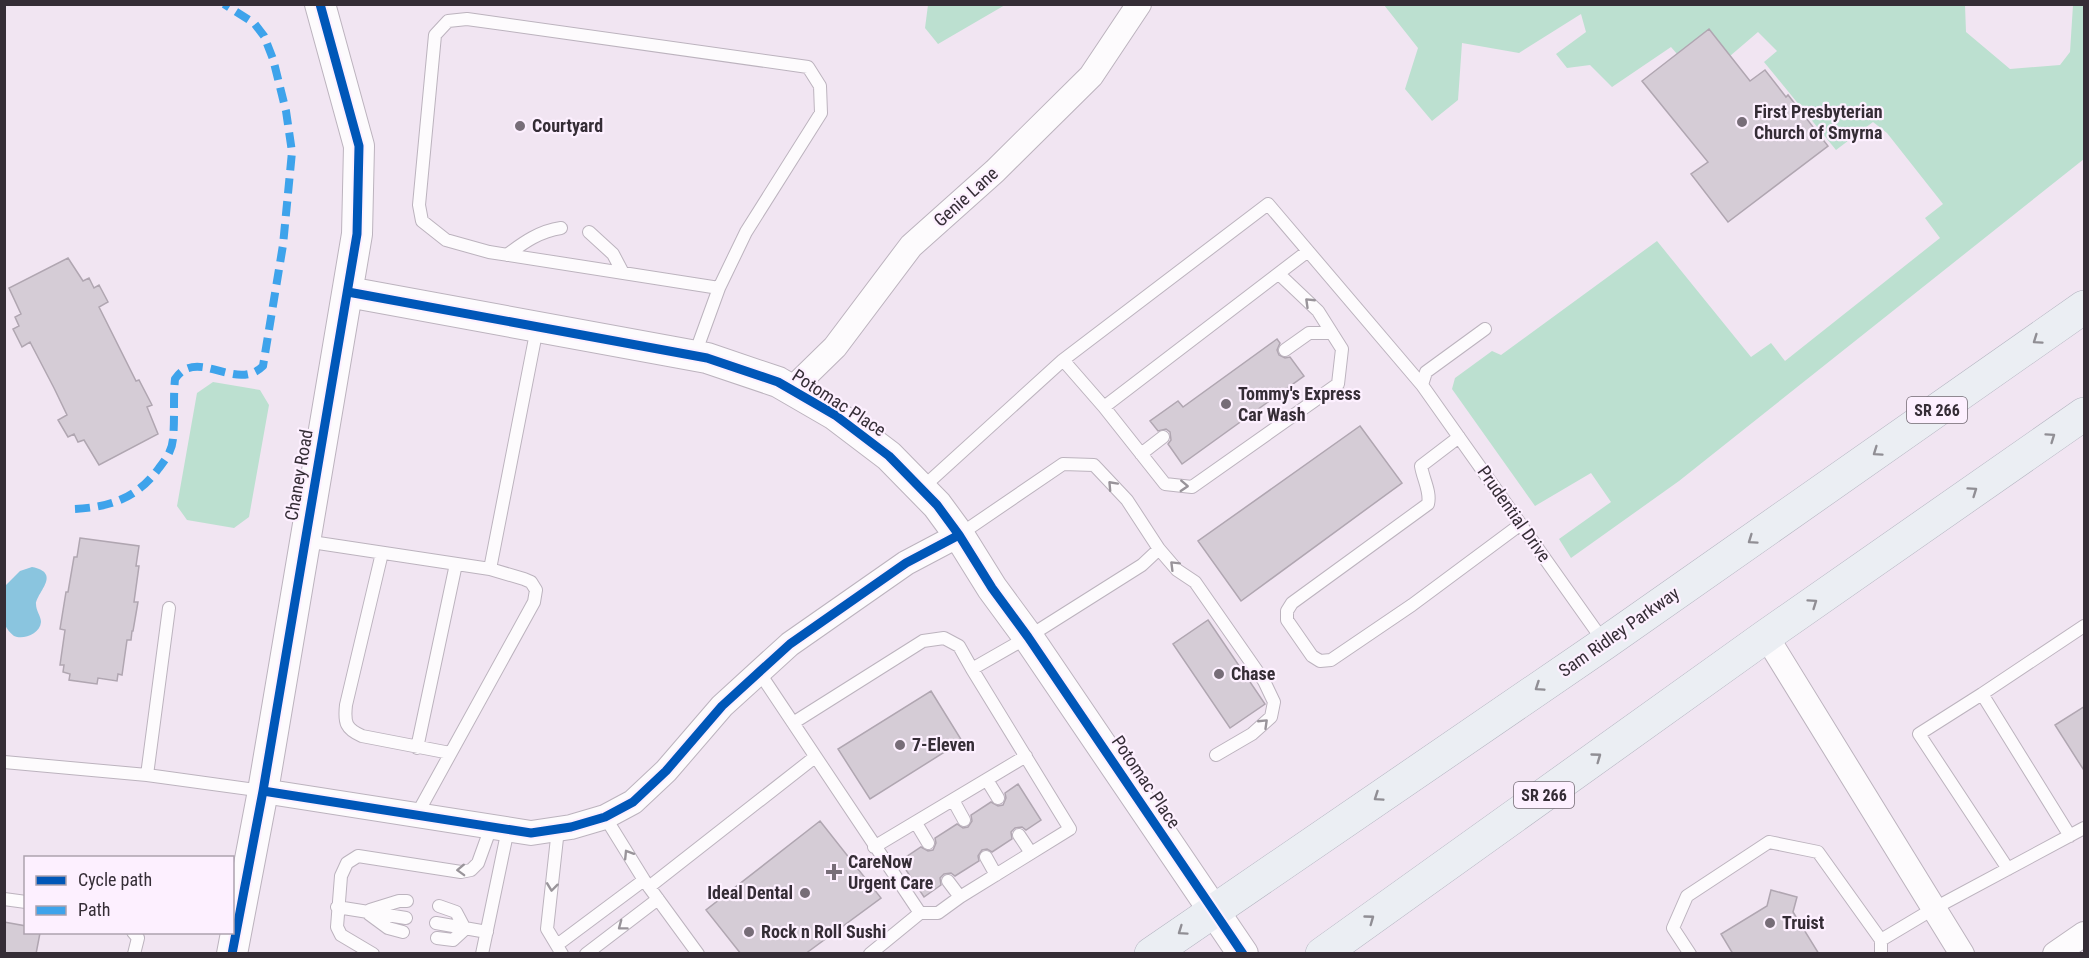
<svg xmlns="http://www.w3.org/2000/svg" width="2089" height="958" viewBox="0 0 2089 958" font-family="'Roboto Condensed',sans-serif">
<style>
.green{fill:#bce0d0}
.water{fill:#8ac5df}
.building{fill:#d5ccd6;stroke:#b0a6b1;stroke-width:1.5}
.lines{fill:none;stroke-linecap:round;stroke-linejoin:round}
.service-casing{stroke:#bcb3be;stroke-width:14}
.minor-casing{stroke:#bcb3be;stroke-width:26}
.tertiary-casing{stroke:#bcb3be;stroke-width:32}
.primary-casing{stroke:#b3b4c0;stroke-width:34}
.service{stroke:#fdfbfd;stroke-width:12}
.minor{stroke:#fdfbfd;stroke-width:24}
.tertiary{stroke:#fdfbfd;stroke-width:30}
.primary{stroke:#ebeef3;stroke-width:33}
.quiet{stroke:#3ea3eb;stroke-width:8;stroke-dasharray:15 8;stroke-linecap:butt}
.cycleway-casing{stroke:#fdf0ff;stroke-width:13}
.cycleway{stroke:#0057b8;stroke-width:9}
.oneway{stroke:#99949a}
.oneway2{stroke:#908e94}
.poi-dot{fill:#776d78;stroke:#fdf0ff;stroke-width:2}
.labels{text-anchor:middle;stroke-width:4.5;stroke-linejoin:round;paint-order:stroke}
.shield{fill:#fdf0ff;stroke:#716872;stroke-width:1.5}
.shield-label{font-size:16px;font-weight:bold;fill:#352d36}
.poi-label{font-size:18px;font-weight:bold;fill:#352d36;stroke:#fdf0ff;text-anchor:start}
.street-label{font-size:18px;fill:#352d36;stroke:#fdf0ff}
</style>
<rect width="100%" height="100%" fill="#f1e5f2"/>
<path class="green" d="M928,5V4L1005,5L938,44L925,28Z
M1384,5H1965L1966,32L2010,69L2060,65L2070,52L2073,5H2084V159L1679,481L1571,558L1559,539L1611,502L1591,473L1535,506L1452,389L1455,378L1492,351L1501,355L1657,241L1751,357L1771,343L1785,361L1940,238L1925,218L1943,204L1887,133L1873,122L1836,150L1764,62L1777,51L1758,32L1730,56L1709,30L1677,54L1671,47L1612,87L1590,65L1567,68L1556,54L1586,32L1581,14L1519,53L1462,43L1458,100L1432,121L1405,89L1418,48Z
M213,382L260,390L269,405L249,517L234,528L187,520L177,506L197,393Z"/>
<path class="water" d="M32,567C62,573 37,592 36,604C36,611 41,616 41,622C40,634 23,640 14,636C10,633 7,629 5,625V586L20,571Z"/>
<path class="building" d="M1709,29L1750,81L1765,70L1786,97L1788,95L1828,146L1728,222L1691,174L1708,162L1642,81Z
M68,258L83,281L89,278L94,288L99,285L108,302L99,307L136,381L139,380L152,405L147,407L158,434L99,465L84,440L78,442L74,434L68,437L58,420L67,415L54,388L30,342L22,347L13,329L19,326L15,317L21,314L9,288Z
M1277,339L1280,343L1277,350L1279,355L1285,358L1290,357L1304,376L1182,464L1168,444L1171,440L1170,432L1166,429L1158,431L1150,421L1178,401L1183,407Z
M1360,426L1402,483L1241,601L1198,541Z
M80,538L139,546L136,566H139L134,602H138L133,631H132L131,640H127L122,675L118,674L117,681L98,678L97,684L69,680L70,674L63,672L64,665H60L65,630L60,629L66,592H68L74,557H77Z
M1208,620L1265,704L1230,728L1173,644Z
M931,691L962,741L870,799L838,749Z
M2085,706V772L2055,725Z
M1018,784L1041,820L1026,830L1022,827L1015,828L1011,832L1012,839L992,852L987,849L982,850L978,856L979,861L955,876L951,873L944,874L940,878L941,885L924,897L900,861L921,847L928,851L933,850L936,843L935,838L957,824L963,828L968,827L972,821L971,815L991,802L998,806L1003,805L1006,798L1005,793Z
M820,821L881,898L805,954H741L706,910Z
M1771,890L1797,897L1793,912L1819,954H1733L1721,934L1767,906Z
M4,922L26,926V933H40L36,954H4Z"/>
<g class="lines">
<defs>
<path id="service" d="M589,232L613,254L623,273
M507,255C524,242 540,231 561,228
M1285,350L1309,333H1332
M695,354L719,288L746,232L821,113L820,86L808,67L467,19L448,21L435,35L419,205L422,221L446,240L489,252L719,288
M1063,360L1104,407L1308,251
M1422,385L1426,372L1485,329
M1104,407L1165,484L1192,487L1338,384L1342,349L1318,311L1279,274
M1459,437L1421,466C1423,479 1431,492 1428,504L1292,603L1287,611V620L1312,656L1320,661L1331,660L1412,605L1521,524
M1141,454L1163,437
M921,489L1063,360L1268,204L1422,385L1604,642
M959,535L1063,464L1094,465L1127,500L1159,549L1177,570L1195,582L1264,681L1274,702L1271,717L1252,734L1216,755
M305,541L490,569
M382,553L346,705C344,723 346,729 362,736L450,753
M759,672L920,913H938L960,897L1070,829L972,669L1028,637L1142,565L1159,549
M1982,694L1919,734L2008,869
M793,723L923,641L944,638L959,646L972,669
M417,748L456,564
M4,762L147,775L263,791
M147,775L169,608
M987,780L998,798
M953,800L964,820
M416,816L534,602L536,590L531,582L524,579L490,569L537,328
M605,817L644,880L698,954
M916,823L928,843
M558,829L547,929L562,954
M1019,835L1031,853
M2070,836L1982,694L2084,626
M874,847L1026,756
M986,857L996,875
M948,881L960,897
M649,887L815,757
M4,899L26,902
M337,907L406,918
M370,910L399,901H407
M369,914L388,928L403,932
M436,923L487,932
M133,932L138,938L134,954
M437,938L453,940L465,929L456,912L439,906
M557,945L644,880
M373,954L341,935L337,927L341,876L347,863L358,856L461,872L471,870L478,863L491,827
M482,954L508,829
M586,954L658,899
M870,954L920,913
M1690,954L1673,928L1687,896L1769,842L1818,852L1881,940
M1881,954V940L1933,909L2084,828"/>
<path id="minor" d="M791,390L835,347L911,246L995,171L1091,76L1139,4
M1766,636L1962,954
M263,791L531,833L571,827L605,817L633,802L666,771L722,706L790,644L906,563L959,535
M2055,954L2084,934"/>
<path id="tertiary" d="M348,292L707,358L778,382L835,415L889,456L937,505L959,535L992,588L1028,637L1243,954
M232,954L263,791L357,234L359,146L320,4"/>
<path id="primary" d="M1151,954L1605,643L2084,307
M1322,954L1766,636L2084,414"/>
</defs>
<use href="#service" class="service-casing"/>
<use href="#minor" class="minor-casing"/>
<use href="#tertiary" class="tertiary-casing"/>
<use href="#primary" class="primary-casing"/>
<use href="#service" class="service"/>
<use href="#minor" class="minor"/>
<use href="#tertiary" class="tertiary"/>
<use href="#primary" class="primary"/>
<path class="quiet" d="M75,509C111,507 137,498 159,468C166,459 172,451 173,439C175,419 173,399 175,379C197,346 236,393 263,366L283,245L292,152L286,111L273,59L264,36L254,23L224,4"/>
<defs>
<path id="cycleway" d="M348,292L707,358L778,382L835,415L889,456L937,505L959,535L992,588L1028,637L1243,954
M263,791L531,833L571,827L605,817L633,802L666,771L722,706L790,644L906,563L959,535
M232,954L263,791L357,234L359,146L320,4"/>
</defs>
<use href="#cycleway" class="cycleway-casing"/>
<use href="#cycleway" class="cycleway"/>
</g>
<defs><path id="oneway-chevron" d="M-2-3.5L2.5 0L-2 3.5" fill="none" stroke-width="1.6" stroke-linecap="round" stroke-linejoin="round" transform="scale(1.5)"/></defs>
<g class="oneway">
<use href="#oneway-chevron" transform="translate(1309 302) rotate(-136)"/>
<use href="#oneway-chevron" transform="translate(1112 485) rotate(-133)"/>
<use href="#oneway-chevron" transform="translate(1184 486) rotate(3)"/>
<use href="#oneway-chevron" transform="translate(1174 565) rotate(-135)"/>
<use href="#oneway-chevron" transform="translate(1264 723) rotate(-44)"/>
<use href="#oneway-chevron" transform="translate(628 854) rotate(-122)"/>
<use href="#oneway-chevron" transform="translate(461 870) rotate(178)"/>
<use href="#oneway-chevron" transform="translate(552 887) rotate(97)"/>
<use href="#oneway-chevron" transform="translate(622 926) rotate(143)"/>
</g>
<g class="oneway2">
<use href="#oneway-chevron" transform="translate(2037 340) rotate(145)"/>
<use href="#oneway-chevron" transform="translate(2051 437) rotate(-35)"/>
<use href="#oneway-chevron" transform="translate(1877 452) rotate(145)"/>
<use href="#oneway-chevron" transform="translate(1973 491) rotate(-35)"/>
<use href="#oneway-chevron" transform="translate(1752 540) rotate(145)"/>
<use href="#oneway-chevron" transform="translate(1813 603) rotate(-35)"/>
<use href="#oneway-chevron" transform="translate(1539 687) rotate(146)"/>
<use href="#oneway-chevron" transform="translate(1597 757) rotate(-36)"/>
<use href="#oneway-chevron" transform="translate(1378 797) rotate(146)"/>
<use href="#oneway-chevron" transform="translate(1370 919) rotate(-36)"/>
<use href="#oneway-chevron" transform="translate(1182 931) rotate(145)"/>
</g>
<g class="poi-dot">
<circle cx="1742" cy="122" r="6"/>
<circle cx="520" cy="126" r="6"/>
<circle cx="1226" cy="404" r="6"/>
<circle cx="1219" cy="674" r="6"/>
<circle cx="900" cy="745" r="6"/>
<path d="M831 863h6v6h6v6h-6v6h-6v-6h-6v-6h6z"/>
<circle cx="805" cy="893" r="6"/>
<circle cx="1770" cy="923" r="6"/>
<circle cx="749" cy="932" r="6"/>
</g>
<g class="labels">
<g class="shield">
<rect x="1907" y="397" width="60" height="26" rx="4.5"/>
<rect x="1514" y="782" width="60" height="26" rx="4.5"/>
</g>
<g class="shield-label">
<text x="1937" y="416">SR 266</text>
<text x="1544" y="801">SR 266</text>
</g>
<g class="poi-label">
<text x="1754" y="118">First Presbyterian<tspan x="1754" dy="21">Church of Smyrna</tspan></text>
<text x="532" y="132">Courtyard</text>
<text x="1238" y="400">Tommy's Express<tspan x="1238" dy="21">Car Wash</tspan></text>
<text x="1231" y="680">Chase</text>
<text x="912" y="751">7-Eleven</text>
<text x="848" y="868">CareNow<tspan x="848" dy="21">Urgent Care</tspan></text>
<text x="793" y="899" text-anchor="end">Ideal Dental</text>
<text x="1782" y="929">Truist</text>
<text x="761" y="938">Rock n Roll Sushi</text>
</g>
<g class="street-label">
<text transform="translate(966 197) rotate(-42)" y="6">Genie Lane</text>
<text transform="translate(839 403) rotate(33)" y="6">Potomac Place</text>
<text transform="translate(299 475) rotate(-80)" y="6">Chaney Road</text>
<text transform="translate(1514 514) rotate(55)" y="6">Prudential Drive</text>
<text transform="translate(1619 632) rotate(-35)" y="6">Sam Ridley Parkway</text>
<text transform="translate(1146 782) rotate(56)" y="6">Potomac Place</text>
</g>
</g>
<rect width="2089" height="958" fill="none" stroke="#352d36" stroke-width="12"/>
<rect x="24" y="856" width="210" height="78" fill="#fdf0ff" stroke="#ada2af" stroke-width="1.5"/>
<rect x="36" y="876" width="30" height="9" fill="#0057b8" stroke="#ada2af" stroke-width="1.5"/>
<text x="78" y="886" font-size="18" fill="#352d36">Cycle path</text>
<rect x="36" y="906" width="30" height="9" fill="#3ea3eb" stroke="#ada2af" stroke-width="1.5"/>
<text x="78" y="916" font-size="18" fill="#352d36">Path</text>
</svg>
